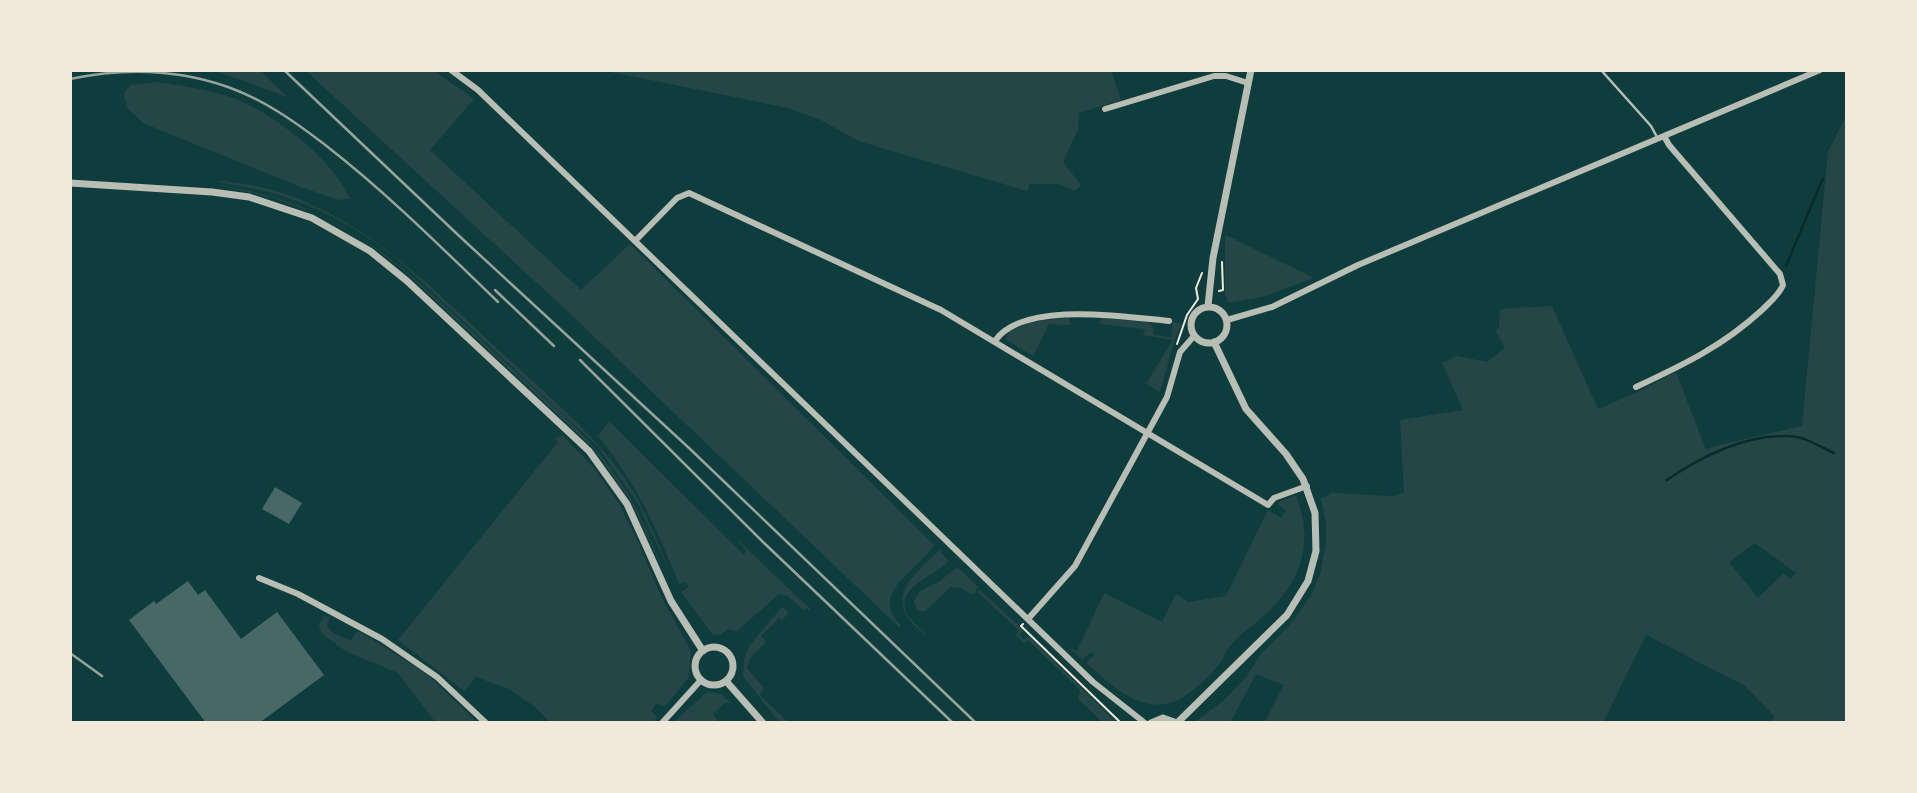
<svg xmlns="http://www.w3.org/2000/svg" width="1917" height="793" viewBox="0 0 1917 793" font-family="Inter,sans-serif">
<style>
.green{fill:#244646;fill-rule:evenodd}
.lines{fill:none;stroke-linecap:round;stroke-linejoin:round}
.stream{stroke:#0a2a2b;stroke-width:2.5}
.building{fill:#486865}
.path{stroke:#f1e9da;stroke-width:2}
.service{stroke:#b8beb3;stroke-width:2.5}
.minor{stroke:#b8beb3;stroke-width:6}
.tertiary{stroke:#b8beb3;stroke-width:7}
.rail{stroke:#97a49c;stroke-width:2.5}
</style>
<rect width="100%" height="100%" fill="#0f3d3e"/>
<path class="green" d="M213,70H260L287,97Z
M305,70H433L474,99L430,150L581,290L630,244L934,545C920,569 867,593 901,625L899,627L562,306Z
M601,70H1111L1121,100L1079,113L1078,130L1063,162L1081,185L1075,191L1059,184H1030L1027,191L858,141L821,120L788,108Z
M157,82C187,87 220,90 247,104C282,121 335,163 350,199L339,200L298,186L143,123L128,109L124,94L130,85Z
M1847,114V723H1769L1775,717L1744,685L1646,635L1603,723H1379L1374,721L1372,723H1264L1284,685L1256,674L1230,723H1194L1223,701L1247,676L1261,654L1293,621L1312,594L1320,574L1326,544V523L1321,498L1332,493L1394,496L1404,492L1400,420L1463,410L1442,363L1457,356L1487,362L1505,348L1495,330L1499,328L1500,309L1552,306L1598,409L1640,391L1676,372L1706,450L1715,446L1802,426L1828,152ZM1755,543L1796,573L1790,580L1784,573L1758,598L1729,562Z
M217,181C338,187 422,279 505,356C546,394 590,430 623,476C647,510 659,548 676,586L637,502L598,447L397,259C359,229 317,205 269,192C252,187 232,186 217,181Z
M218,185C353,205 411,276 506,363C545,399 587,433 617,477C641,511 654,549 671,587L632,503L593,448L403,270L360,237L318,214L273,198Z
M1225,235L1230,237L1314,278L1262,297L1229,303L1225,295Z
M1069,317L1070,325L1049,324L1033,356L1005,339L1010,331L1031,322Z
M1101,318L1147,322L1153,327L1154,335L1171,337L1173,322L1182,324L1175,338L1160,392L1146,384L1173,340L1143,335L1145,329L1099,324Z
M609,421L744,555L746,551L736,538L810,609L809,610L806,608L803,610L788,596L779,594L736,632L729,629L719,635L712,634L681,592L689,587L685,581L679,584C657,529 636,482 598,436Z
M562,435L594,468L619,504L638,542L661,596L691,651L689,677L667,704L664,706L657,703L651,711L657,717L654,723H551L535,707L509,689L476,677L464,691L398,640L558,442L555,438Z
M1296,495C1315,545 1300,582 1266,614C1255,625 1240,633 1230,646C1226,650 1225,655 1222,660C1214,673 1187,699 1170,703C1136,712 1109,682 1086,663L1094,655L1091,652L1082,660L1070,648L1077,651L1104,593L1162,622L1176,594L1188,602L1226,596L1268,510L1281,518L1286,510L1278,505L1279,502Z
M939,550L949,561C934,577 890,589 909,617C914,624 923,630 927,636C920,630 911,624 907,616C890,590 924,566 939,550Z
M957,567L979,588L975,589L977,591L972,595L961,588L951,587L925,611H917L914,601L919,592L940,581Z
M980,590L1023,630L1020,635L1024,640L1029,636L1117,723H1103L1078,699L1080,690L1028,640L1024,643L1016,635L1019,631L978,592Z
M781,608L786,609L788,614L782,620L779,618L761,636L766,642L750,658L747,668L764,688L760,695L789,723H780L743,676L744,660L749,646Z
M324,616L330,617L327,626L333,633L351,641L356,632H360L427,674L478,723H436L398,673L347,652L321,633L319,624Z
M707,692L721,694L733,705L726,702L713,714L720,723L674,722Z"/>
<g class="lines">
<path class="stream" d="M1786,266L1823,178
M1667,480C1702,456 1744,435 1788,436C1804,436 1820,447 1834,453"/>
</g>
<path class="building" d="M275,487L302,503L289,524L262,509Z
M188,581L198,595L205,590L241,639L277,612L324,675L259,723H206L129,620L154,601L156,604Z"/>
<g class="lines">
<path class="path" d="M1219,291L1223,290L1222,262
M1177,344L1187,315L1198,299L1196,288L1202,273
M1023,624L1021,626L1121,723"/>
<path class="service" d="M1601,70L1651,126L1657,137"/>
<path class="minor" d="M451,70L478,90L1093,682L1145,723
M1105,109L1214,76H1226L1248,83
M635,241L677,198L689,193L941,310L1268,505L1274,498L1307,486
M1227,320L1272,307L1358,265L1820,70
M995,341C1022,300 1127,317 1169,321
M1636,387C1683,365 1723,346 1762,310C1770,302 1779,295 1783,285L1780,274L1669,145L1664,136
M259,578L298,594L382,639L437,677L486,723
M1028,619L1075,566L1167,397L1180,352L1194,336
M662,723L701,680"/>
<path class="tertiary" d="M70,183L212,192L249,197L312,218L370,251L407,281L589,451L627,504L671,601L703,651
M1208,306L1213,258L1251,70
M1191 325a18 18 0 1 1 36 0a18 18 0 1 1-36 0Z
M695 666a19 19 0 1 1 38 0a19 19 0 1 1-38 0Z
M726,681L763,723
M1151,723L1163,718L1177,723
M1177,723L1287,615L1308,581L1316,551L1315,513L1303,479L1286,454L1246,409L1214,342"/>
<path class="rail" d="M284,70L456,233L689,448L976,723
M70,79C122,68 177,69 228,87C264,100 294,121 324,144C386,192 441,247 498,302
M495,290L554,346
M580,360L763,542L953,723
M70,653L102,676"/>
</g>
<rect width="1917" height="793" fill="none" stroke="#f1e9da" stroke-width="144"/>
</svg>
